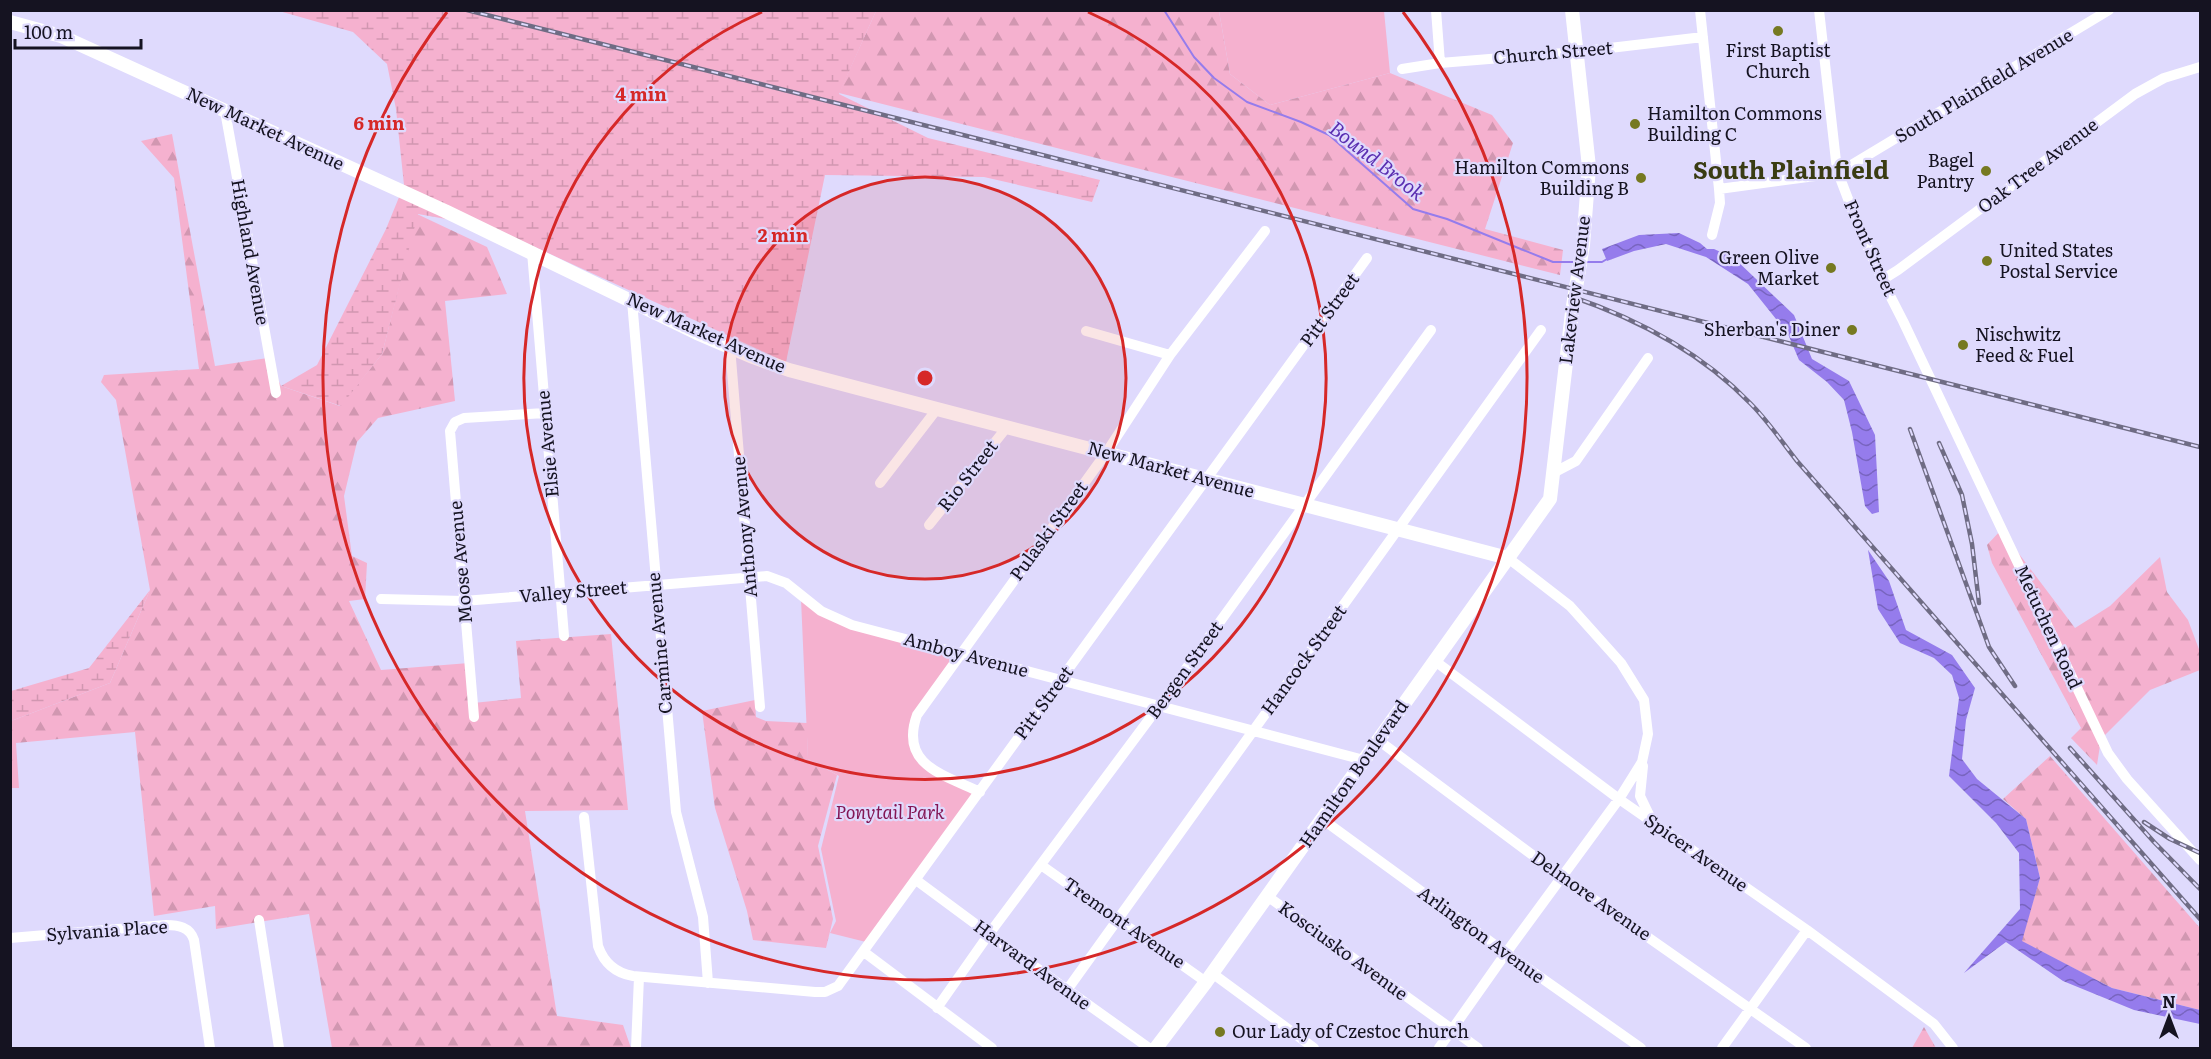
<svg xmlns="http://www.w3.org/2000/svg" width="2211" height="1059" viewBox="0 0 2211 1059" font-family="Literata,serif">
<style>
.green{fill:#f5b1cf}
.forest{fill:url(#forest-firs)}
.wetland{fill:url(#wetland-marsh)}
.water{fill:url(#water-waves)}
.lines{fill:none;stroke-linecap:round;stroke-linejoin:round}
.stream{stroke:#957cec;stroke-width:2}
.minor{stroke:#fff;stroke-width:10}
.major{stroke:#fff;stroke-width:14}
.rail-casing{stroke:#6f6c84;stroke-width:4.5}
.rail{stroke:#dfdafd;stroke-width:2;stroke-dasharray:7;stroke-linecap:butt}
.ring{fill:none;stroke:#d62828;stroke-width:3}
.poi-dot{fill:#767921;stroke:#dfdafd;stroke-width:2}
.labels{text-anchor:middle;stroke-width:4.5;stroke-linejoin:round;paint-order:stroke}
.poi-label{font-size:18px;fill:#151321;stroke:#dfdafd;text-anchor:start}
.street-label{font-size:18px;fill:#151321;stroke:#dfdafd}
.park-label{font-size:18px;font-style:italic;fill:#831655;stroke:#dfdafd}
.water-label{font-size:20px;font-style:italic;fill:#5a2fb1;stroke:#dfdafd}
.district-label{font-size:24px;font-weight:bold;fill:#3a3c13;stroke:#dfdafd}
.centre{fill:#d62828;stroke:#dfdafd;stroke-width:3}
.ring-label{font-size:18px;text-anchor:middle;font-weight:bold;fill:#d62828;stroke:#dfdafd;stroke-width:4.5;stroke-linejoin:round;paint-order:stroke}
</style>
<defs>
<pattern id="forest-firs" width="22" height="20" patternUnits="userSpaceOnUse" patternTransform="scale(1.5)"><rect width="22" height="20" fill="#f5b1cf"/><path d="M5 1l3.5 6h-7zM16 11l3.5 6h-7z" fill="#d197b1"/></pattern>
<pattern id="wetland-marsh" width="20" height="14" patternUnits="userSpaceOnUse" patternTransform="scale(1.5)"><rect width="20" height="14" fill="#f5b1cf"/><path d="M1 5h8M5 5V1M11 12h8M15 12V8" fill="none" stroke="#d197b1"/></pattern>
<pattern id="water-waves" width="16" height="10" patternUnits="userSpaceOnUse" patternTransform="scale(1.5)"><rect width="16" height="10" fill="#957cec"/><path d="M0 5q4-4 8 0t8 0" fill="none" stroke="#7864bf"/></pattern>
</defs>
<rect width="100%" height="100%" fill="#dfdafd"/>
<path class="green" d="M1219,11H1384L1390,73L1270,105L1230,74Z
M801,599L870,631L960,654L913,724L922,762L980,788L870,943L830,933L836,921L821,849L839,776L808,759Z"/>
<path class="forest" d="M876,11H1219L1230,74L1270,105L1390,73L1492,115L1513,143L1485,229L1563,250L1560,275L839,93Z
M172,134L215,366L268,358L281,386L340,406L382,354L417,214L487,247L507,294L445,301L455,401L378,418L357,442L344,496L352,556L367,563L365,599L349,601L381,670L469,663L473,703L521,698L516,641L611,634L628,810L525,811L557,1016L623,1025L631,1048H332L309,914L216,929L215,906L154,916L135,732L16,743L19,788H11V721L110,683L150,590L116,400L101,382L104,375L199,369L174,178L141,141Z
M2001,530L2075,628L2110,606L2160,557L2167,592L2188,620L2200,652V670L2150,690L2101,739L2097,765L2071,738L2081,728L1992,563L1987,545Z
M755,700L756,717L766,721L807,723L808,759L837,775L818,846L833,919L826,948L753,940L747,911L715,808L702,711Z
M2050,756L2200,928V1010L2112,988L2021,941L2040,878L2026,819L2003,799Z
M1924,1027L1936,1048H1912Z"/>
<path class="wetland" d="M279,11H876L839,94L928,138L1100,180L1092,202L984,177L825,175L786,362L491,227L418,214L382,354L341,406L281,386L317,365L386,229L404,185L396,109L387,64L353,32Z
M150,590L110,683L11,721V691L89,668Z"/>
<path class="water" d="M1679,233L1700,243L1707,249H1714L1734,258L1794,315L1812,359L1849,381L1875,435L1879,512L1872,514L1865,506L1852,432L1844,400L1827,382L1799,360L1788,334L1748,284L1706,257L1666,244L1634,251L1607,261L1602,249L1639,235Z
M1868,550L1889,581L1906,630L1952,655L1975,688L1966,720L1962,759L1977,779L2026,819L2040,878L2022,941L2112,988L2200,1010V1024L2134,1010L2063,981L2006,942L1964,973L2020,909L2019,853L1996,823L1949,776L1959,698L1952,675L1934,658L1900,643L1878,609Z"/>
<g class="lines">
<path class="stream" d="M1164,10L1194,57L1214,78L1247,102L1301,122L1329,135L1413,209L1447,219L1553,262H1575
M1587,262H1602L1607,259"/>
<path class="minor" d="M1436,10L1440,63
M1700,10L1719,189L1720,203L1712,235
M1819,10L1837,170L1858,225L1882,280L1903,321L2108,753L2127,779L2200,860
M1402,69L1440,63L1576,52L1703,37
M225,111L276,393
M1719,189L1838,173L2109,10
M532,252L564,636
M1882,280L1898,270L2135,94L2164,78L2200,67
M632,301L676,812L703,917L708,983
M1086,331L1170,355
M730,347L760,707
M1553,473L1576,461L1648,358
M880,483L937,409
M929,525L1007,427
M381,599L464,601L767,576L786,583L821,611L852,625L1364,760
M1435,661L1619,799L1807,930L1934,1024L1953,1048
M474,717L450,431L455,422L464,418L545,413
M1378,740L1562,877L1806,1048
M1643,766L1640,796L1651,819
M980,792C944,775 899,765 917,715L1106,453L1170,355L1265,231
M584,817L598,946C604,963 615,973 633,976L815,992H825L838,986L1367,258
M1322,819L1506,953L1641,1048
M1041,865L1206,982
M916,880L989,934L1149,1048
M1267,896L1478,1048
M259,920L279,1048
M10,938L166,925C178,925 190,927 194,940L210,1048
M864,952L992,1048
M1212,973L1314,1048
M1067,990L1541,330
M937,1008L989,934L1159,706L1431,330
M636,1048L639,977
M1439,1048L1506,953L1619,799L1642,762L1648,734L1644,700L1621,663L1570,606L1508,558
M1722,1048L1807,930"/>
<path class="major" d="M10,22L61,36L445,211L697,333L753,357L789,370L937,409L1508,558
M1156,1048L1206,982L1550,499L1572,312L1583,245L1589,167L1572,10"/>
<defs>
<path id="rail" d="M467,10L2200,447
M1570,296C1638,319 1701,352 1751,404C1768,421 1782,442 1797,461L2200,919
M1910,429L1989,647L2015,686
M1939,443L1962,495L1972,544L1979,603
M2070,748L2154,842L2200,889
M2144,822L2170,839L2200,853"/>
</defs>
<use href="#rail" class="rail-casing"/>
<use href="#rail" class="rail"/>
</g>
<circle cx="925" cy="378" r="201" fill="#d62828" fill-opacity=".12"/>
<g class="ring">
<circle cx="925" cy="378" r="201"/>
<path d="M1088 12A401 401 0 1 1 762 12"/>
<path d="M1403 12A602 602 0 1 1 447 12"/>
</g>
<g class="poi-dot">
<circle cx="1778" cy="31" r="6"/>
<circle cx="1635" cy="124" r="6"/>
<circle cx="1986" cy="171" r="6"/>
<circle cx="1641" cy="178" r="6"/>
<circle cx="1987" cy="261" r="6"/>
<circle cx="1831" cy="268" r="6"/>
<circle cx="1852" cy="330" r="6"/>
<circle cx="1963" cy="345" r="6"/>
<circle cx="1220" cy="1032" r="6"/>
</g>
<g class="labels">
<g class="poi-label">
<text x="1778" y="57" text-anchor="middle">First Baptist<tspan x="1778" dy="21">Church</tspan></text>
<text x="1647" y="120">Hamilton Commons<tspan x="1647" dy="21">Building C</tspan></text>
<text x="1974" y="167" text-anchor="end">Bagel<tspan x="1974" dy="21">Pantry</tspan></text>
<text x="1629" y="174" text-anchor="end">Hamilton Commons<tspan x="1629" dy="21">Building B</tspan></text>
<text x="1999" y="257">United States<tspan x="1999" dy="21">Postal Service</tspan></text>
<text x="1819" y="264" text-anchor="end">Green Olive<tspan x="1819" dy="21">Market</tspan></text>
<text x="1840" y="336" text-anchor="end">Sherban's Diner</text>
<text x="1975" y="341">Nischwitz<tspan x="1975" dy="21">Feed &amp; Fuel</tspan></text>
<text x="1232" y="1038">Our Lady of Czestoc Church</text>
</g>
<g class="street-label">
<text transform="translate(1553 53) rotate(-5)" y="6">Church Street</text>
<text transform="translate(1984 86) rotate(-31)" y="6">South Plainfield Avenue</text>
<text transform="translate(265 129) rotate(25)" y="6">New Market Avenue</text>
<text transform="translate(2038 166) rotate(-37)" y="6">Oak Tree Avenue</text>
<text transform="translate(1870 248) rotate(66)" y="6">Front Street</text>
<text transform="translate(250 252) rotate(80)" y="6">Highland Avenue</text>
<text transform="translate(1575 290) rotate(-83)" y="6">Lakeview Avenue</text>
<text transform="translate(1330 310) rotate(-54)" y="6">Pitt Street</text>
<text transform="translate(706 333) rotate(24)" y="6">New Market Avenue</text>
<text transform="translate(548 444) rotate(-95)" y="6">Elsie Avenue</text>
<text transform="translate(1171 470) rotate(15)" y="6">New Market Avenue</text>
<text transform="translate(968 476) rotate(-52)" y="6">Rio Street</text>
<text transform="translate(745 527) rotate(-95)" y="6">Anthony Avenue</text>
<text transform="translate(1049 531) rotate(-54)" y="6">Pulaski Street</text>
<text transform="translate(461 562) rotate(-95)" y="6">Moose Avenue</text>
<text transform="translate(573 592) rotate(-5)" y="6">Valley Street</text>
<text transform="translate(2048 627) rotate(65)" y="6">Metuchen Road</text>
<text transform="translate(660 643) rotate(-95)" y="6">Carmine Avenue</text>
<text transform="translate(966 655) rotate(15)" y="6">Amboy Avenue</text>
<text transform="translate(1304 660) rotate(-54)" y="6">Hancock Street</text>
<text transform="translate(1185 670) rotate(-54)" y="6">Bergen Street</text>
<text transform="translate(1044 703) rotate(-54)" y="6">Pitt Street</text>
<text transform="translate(1354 774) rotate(-55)" y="6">Hamilton Boulevard</text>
<text transform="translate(1696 853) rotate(35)" y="6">Spicer Avenue</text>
<text transform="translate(1591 896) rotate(35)" y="6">Delmore Avenue</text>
<text transform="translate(1124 923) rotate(35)" y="6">Tremont Avenue</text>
<text transform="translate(107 931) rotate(-4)" y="6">Sylvania Place</text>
<text transform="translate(1481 935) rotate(36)" y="6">Arlington Avenue</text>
<text transform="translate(1343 951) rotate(36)" y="6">Kosciusko Avenue</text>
<text transform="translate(1032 965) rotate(36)" y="6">Harvard Avenue</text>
</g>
<g class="park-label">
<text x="890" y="819">Ponytail Park</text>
</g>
<g class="water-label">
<text transform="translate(1377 161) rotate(38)" y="7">Bound Brook</text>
</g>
<g class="district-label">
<text x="1791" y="179">South Plainfield</text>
</g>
</g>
<circle cx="925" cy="378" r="9" class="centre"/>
<g class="ring-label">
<text x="641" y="101">4 min</text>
<text x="379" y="130">6 min</text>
<text x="783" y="242">2 min</text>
</g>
<rect width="2211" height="1059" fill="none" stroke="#151321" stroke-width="24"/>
<g transform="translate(2169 1017)" stroke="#dfdafd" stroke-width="4.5" paint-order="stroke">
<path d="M0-4.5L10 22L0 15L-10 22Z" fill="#151321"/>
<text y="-9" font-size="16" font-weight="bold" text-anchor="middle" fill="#151321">N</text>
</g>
<path d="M15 39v9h126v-9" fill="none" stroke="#151321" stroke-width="3"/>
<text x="24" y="39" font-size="18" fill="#151321" stroke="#dfdafd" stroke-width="4.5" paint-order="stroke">100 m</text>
</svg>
